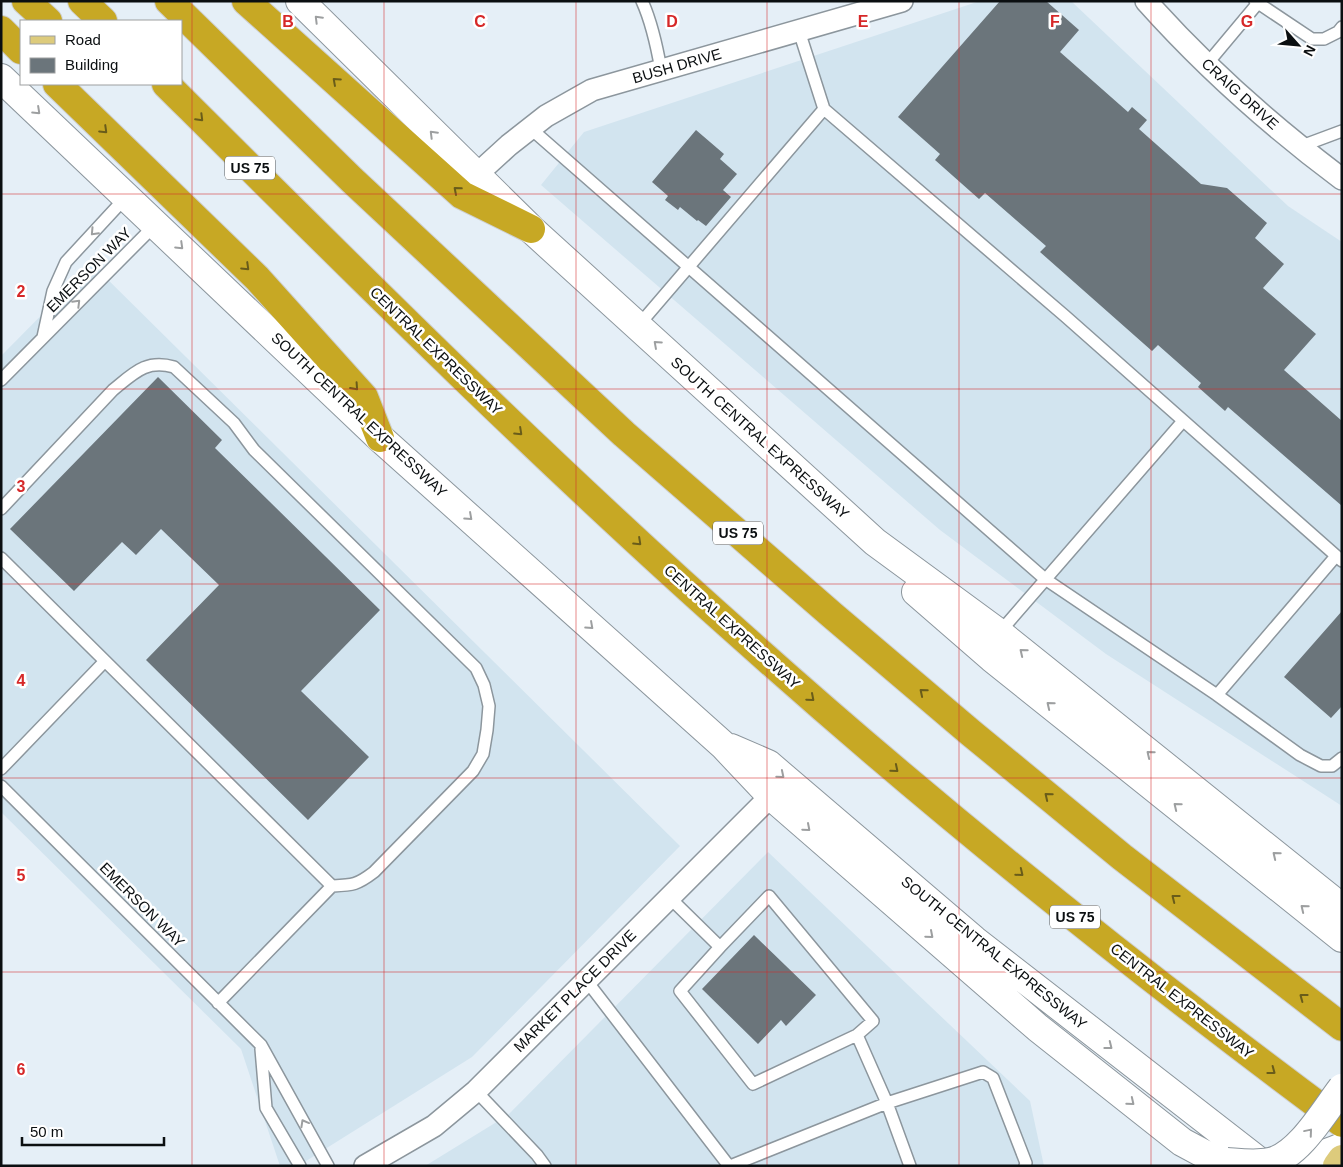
<svg xmlns="http://www.w3.org/2000/svg" width="1343" height="1167" viewBox="0 0 1343 1167" font-family="Helvetica,sans-serif">
<style>
.built{fill:#d2e4ef}
.building{fill:#6b757b}
.lines{fill:none;stroke-linecap:round;stroke-linejoin:round}
.lane-casing{stroke:#8c969d;stroke-width:14}
.street-casing{stroke:#8c969d;stroke-width:24}
.secondary-casing{stroke:#8c969d;stroke-width:30}
.primary-casing{stroke:#cecfcf;stroke-width:30}
.highway-casing{stroke:#cecfcf;stroke-width:30}
.lane{stroke:#fff;stroke-width:11}
.street{stroke:#fff;stroke-width:21}
.secondary{stroke:#fff;stroke-width:28}
.primary{stroke:#ddcb7c;stroke-width:28}
.highway{stroke:#c7a824;stroke-width:28}
.secondary-bridge-casing{stroke:#8c969d;stroke-width:30;stroke-linecap:butt}
.secondary-bridge{stroke:#fff;stroke-width:28}
.oneway{stroke:#9d9fa0}
.oneway2{stroke:#695c1a}
.grid{fill:none;stroke:#d62828;stroke-width:1;stroke-opacity:0.55}
.labels{text-anchor:middle;stroke-width:5;stroke-linejoin:round;paint-order:stroke}
.shield{fill:#fff;stroke:#545758;stroke-width:1}
.shield-label{font-size:14px;font-weight:bold;fill:#0b0f11}
.street-label{font-size:15px;fill:#0b0f11;stroke:#fff}
.grid-label{font-size:16px;text-anchor:middle;font-weight:bold;fill:#d62828;stroke:#fff;stroke-width:5;stroke-linejoin:round;paint-order:stroke}
</style>
<rect width="100%" height="100%" fill="#e5eff7"/>
<path class="built" d="M980,1H1071L1288,206L1342,242V806L1106,654L940,530L541,185L584,132Z
M92,264L680,846L472,1057L298,1166H280L241,1049L1,812V356Z
M768,852L1030,1101L1044,1166H425L508,1115Z"/>
<path class="building" d="M1000,1H1046L1079,30L1060,52L1128,112L1132,107L1147,120L1139,129L1201,184L1227,188L1267,223L1255,238L1284,264L1263,288L1316,334L1284,370L1342,421V506L1228,407L1225,411L1198,387L1201,383L1158,345L1152,351L1040,252L1046,246L985,193L979,199L935,160L940,154L898,117Z
M696,130L724,154L720,159L737,174L723,190L731,197L706,226L698,220L697,221L680,207L678,210L665,200L668,196L652,182Z
M158,377L222,440L215,448L380,610L301,691L369,757L308,820L146,660L219,585L161,529L136,555L122,542L74,591L10,529Z
M1342,611V706L1331,718L1284,677Z
M754,935L816,995L786,1026L781,1020L758,1044L702,989Z"/>
<g class="lines">
<defs>
<path id="lane" d="M642,1C652,23 657,47 661,70
M1258,3L1312,39H1324L1338,32L1342,27
M799,31L824,109L1065,316L1342,561
M1207,64L1258,3L1255,1
M530,128L1045,579L1217,695L1300,755L1321,766H1332L1342,758
M1299,147L1342,131
M638,326L824,109
M43,337L53,291L66,262L127,196
M1,380L155,225
M1,509L113,390C134,373 146,359 174,367L234,423L254,450L476,668L484,685L489,706L487,730L483,754L473,771L374,872C357,885 353,885 332,886
M1,558L105,661
M999,633L1183,421
M1217,695L1336,556
M1,769L105,661L332,886L218,1003
M1,786L261,1045L328,1166
M669,897L720,947L769,896L873,1021L857,1035L887,1103L730,1166
M720,947L680,991L753,1084L857,1035
M586,980L729,1166
M261,1049L266,1108L300,1166
M476,1091L537,1155L545,1166
M910,1166L887,1103L983,1072L993,1078L1026,1163L1025,1166"/>
<path id="street" d="M1146,1C1205,67 1271,126 1342,179
M475,176L509,145L546,116L592,90L902,1
M365,1166L434,1126L476,1091L771,796"/>
<path id="secondary" d="M300,1L531,229L875,542L999,633L1342,908
M1,78L380,438L723,745L771,796L1038,1028L1182,1142L1210,1157L1227,1162
M916,592L992,658L1342,938
M731,748L768,764L974,940L1265,1166
M1271,1162C1295,1162 1320,1157 1342,1147"/>
<path id="primary" d="M1337,1166L1342,1159"/>
<path id="highway" d="M26,1L48,21
M82,1L103,21
M169,1L352,180L624,434L832,615L971,733L1122,857L1342,1027
M246,1L462,195L531,229
M1,30L21,50
M57,84L257,278L364,397L380,438
M166,84C356,273 546,463 747,641C937,811 1137,971 1342,1123"/>
</defs>
<use href="#lane" class="lane-casing"/>
<use href="#street" class="street-casing"/>
<use href="#secondary" class="secondary-casing"/>
<use href="#primary" class="primary-casing"/>
<use href="#highway" class="highway-casing"/>
<use href="#lane" class="lane"/>
<use href="#street" class="street"/>
<use href="#secondary" class="secondary"/>
<use href="#primary" class="primary"/>
<use href="#highway" class="highway"/>
<defs>
<path id="secondary-bridge" d="M1227,1162C1241,1163 1256,1165 1270,1162C1299,1156 1325,1110 1342,1088"/>
</defs>
<use href="#secondary-bridge" class="secondary-bridge-casing"/>
<use href="#secondary-bridge" class="secondary-bridge"/>
</g>
<defs><path id="oneway-chevron" d="M-2-3.5L2.5 0L-2 3.5" fill="none" stroke-width="1.6" stroke-linecap="round" stroke-linejoin="round" transform="scale(1.25)"/></defs>
<g class="oneway">
<use href="#oneway-chevron" transform="translate(318 19) rotate(-135)"/>
<use href="#oneway-chevron" transform="translate(37 111) rotate(43)"/>
<use href="#oneway-chevron" transform="translate(433 134) rotate(-135)"/>
<use href="#oneway-chevron" transform="translate(94 232) rotate(133)"/>
<use href="#oneway-chevron" transform="translate(180 246) rotate(44)"/>
<use href="#oneway-chevron" transform="translate(77 303) rotate(-45)"/>
<use href="#oneway-chevron" transform="translate(657 344) rotate(-138)"/>
<use href="#oneway-chevron" transform="translate(469 517) rotate(42)"/>
<use href="#oneway-chevron" transform="translate(590 626) rotate(42)"/>
<use href="#oneway-chevron" transform="translate(1023 652) rotate(-141)"/>
<use href="#oneway-chevron" transform="translate(1050 705) rotate(-141)"/>
<use href="#oneway-chevron" transform="translate(1150 754) rotate(-141)"/>
<use href="#oneway-chevron" transform="translate(781 775) rotate(40)"/>
<use href="#oneway-chevron" transform="translate(1177 806) rotate(-141)"/>
<use href="#oneway-chevron" transform="translate(807 828) rotate(41)"/>
<use href="#oneway-chevron" transform="translate(1276 855) rotate(-141)"/>
<use href="#oneway-chevron" transform="translate(1304 908) rotate(-141)"/>
<use href="#oneway-chevron" transform="translate(930 935) rotate(41)"/>
<use href="#oneway-chevron" transform="translate(1109 1046) rotate(38)"/>
<use href="#oneway-chevron" transform="translate(1131 1102) rotate(39)"/>
<use href="#oneway-chevron" transform="translate(304 1123) rotate(-119)"/>
<use href="#oneway-chevron" transform="translate(1309 1132) rotate(-50)"/>
</g>
<g class="oneway2">
<use href="#oneway-chevron" transform="translate(336 81) rotate(-138)"/>
<use href="#oneway-chevron" transform="translate(200 118) rotate(45)"/>
<use href="#oneway-chevron" transform="translate(104 130) rotate(44)"/>
<use href="#oneway-chevron" transform="translate(457 190) rotate(-139)"/>
<use href="#oneway-chevron" transform="translate(246 267) rotate(44)"/>
<use href="#oneway-chevron" transform="translate(355 387) rotate(48)"/>
<use href="#oneway-chevron" transform="translate(519 432) rotate(43)"/>
<use href="#oneway-chevron" transform="translate(638 542) rotate(43)"/>
<use href="#oneway-chevron" transform="translate(923 692) rotate(-140)"/>
<use href="#oneway-chevron" transform="translate(811 698) rotate(41)"/>
<use href="#oneway-chevron" transform="translate(895 769) rotate(40)"/>
<use href="#oneway-chevron" transform="translate(1048 796) rotate(-141)"/>
<use href="#oneway-chevron" transform="translate(1020 873) rotate(39)"/>
<use href="#oneway-chevron" transform="translate(1175 898) rotate(-142)"/>
<use href="#oneway-chevron" transform="translate(1303 997) rotate(-143)"/>
<use href="#oneway-chevron" transform="translate(1272 1071) rotate(37)"/>
</g>
<path class="grid" d="M192,1V1166M384,1V1166M576,1V1166M767,1V1166M959,1V1166M1151,1V1166M1,194H1342M1,389H1342M1,584H1342M1,778H1342M1,972H1342"/>
<g class="labels">
<g class="shield">
<rect x="225" y="156.5" width="50" height="23" rx="4"/>
<rect x="713" y="521.5" width="50" height="23" rx="4"/>
<rect x="1050" y="905.5" width="50" height="23" rx="4"/>
</g>
<g class="shield-label">
<text x="250" y="173">US 75</text>
<text x="738" y="538">US 75</text>
<text x="1075" y="922">US 75</text>
</g>
<g class="street-label">
<text transform="translate(677 66) rotate(-16)" y="5">BUSH DRIVE</text>
<text transform="translate(1240 94) rotate(42)" y="5">CRAIG DRIVE</text>
<text transform="translate(89 270) rotate(-45)" y="5">EMERSON WAY</text>
<text transform="translate(436 351) rotate(44)" y="5">CENTRAL EXPRESSWAY</text>
<text transform="translate(359 415) rotate(43)" y="5">SOUTH CENTRAL EXPRESSWAY</text>
<text transform="translate(760 438) rotate(42)" y="5">SOUTH CENTRAL EXPRESSWAY</text>
<text transform="translate(732 627) rotate(42)" y="5">CENTRAL EXPRESSWAY</text>
<text transform="translate(142 905) rotate(45)" y="5">EMERSON WAY</text>
<text transform="translate(994 953) rotate(39)" y="5">SOUTH CENTRAL EXPRESSWAY</text>
<text transform="translate(575 991) rotate(-45)" y="5">MARKET PLACE DRIVE</text>
<text transform="translate(1182 1001) rotate(38)" y="5">CENTRAL EXPRESSWAY</text>
</g>
</g>
<g class="grid-label">
<text x="288" y="27">B</text>
<text x="480" y="27">C</text>
<text x="672" y="27">D</text>
<text x="863" y="27">E</text>
<text x="1055" y="27">F</text>
<text x="1247" y="27">G</text>
<text x="21" y="297">2</text>
<text x="21" y="492">3</text>
<text x="21" y="686">4</text>
<text x="21" y="881">5</text>
<text x="21" y="1075">6</text>
</g>
<rect width="1343" height="1167" fill="none" stroke="#0b0f11" stroke-width="5"/>
<rect x="20" y="20" width="162" height="65" fill="#ffffff" stroke="#9d9fa0"/>
<rect x="30" y="36" width="25" height="8" fill="#ddcb7c" stroke="#9d9fa0"/>
<text x="65" y="45" font-size="15" fill="#0b0f11">Road</text>
<rect x="30" y="58" width="25" height="15" fill="#6b757b" stroke="#9d9fa0"/>
<text x="65" y="70" font-size="15" fill="#0b0f11">Building</text>
<g transform="translate(1298 45) rotate(117)" stroke="#ffffff" stroke-width="4" paint-order="stroke">
<path d="M0-4L9 19L0 12L-9 19Z" fill="#0b0f11"/>
<text y="-8" font-size="14" font-weight="bold" text-anchor="middle" fill="#0b0f11">N</text>
</g>
<path d="M22 1137v8h142v-8" fill="none" stroke="#0b0f11" stroke-width="2.5"/>
<text x="30" y="1137" font-size="15" fill="#0b0f11" stroke="#ffffff" stroke-width="4" paint-order="stroke">50 m</text>
</svg>
